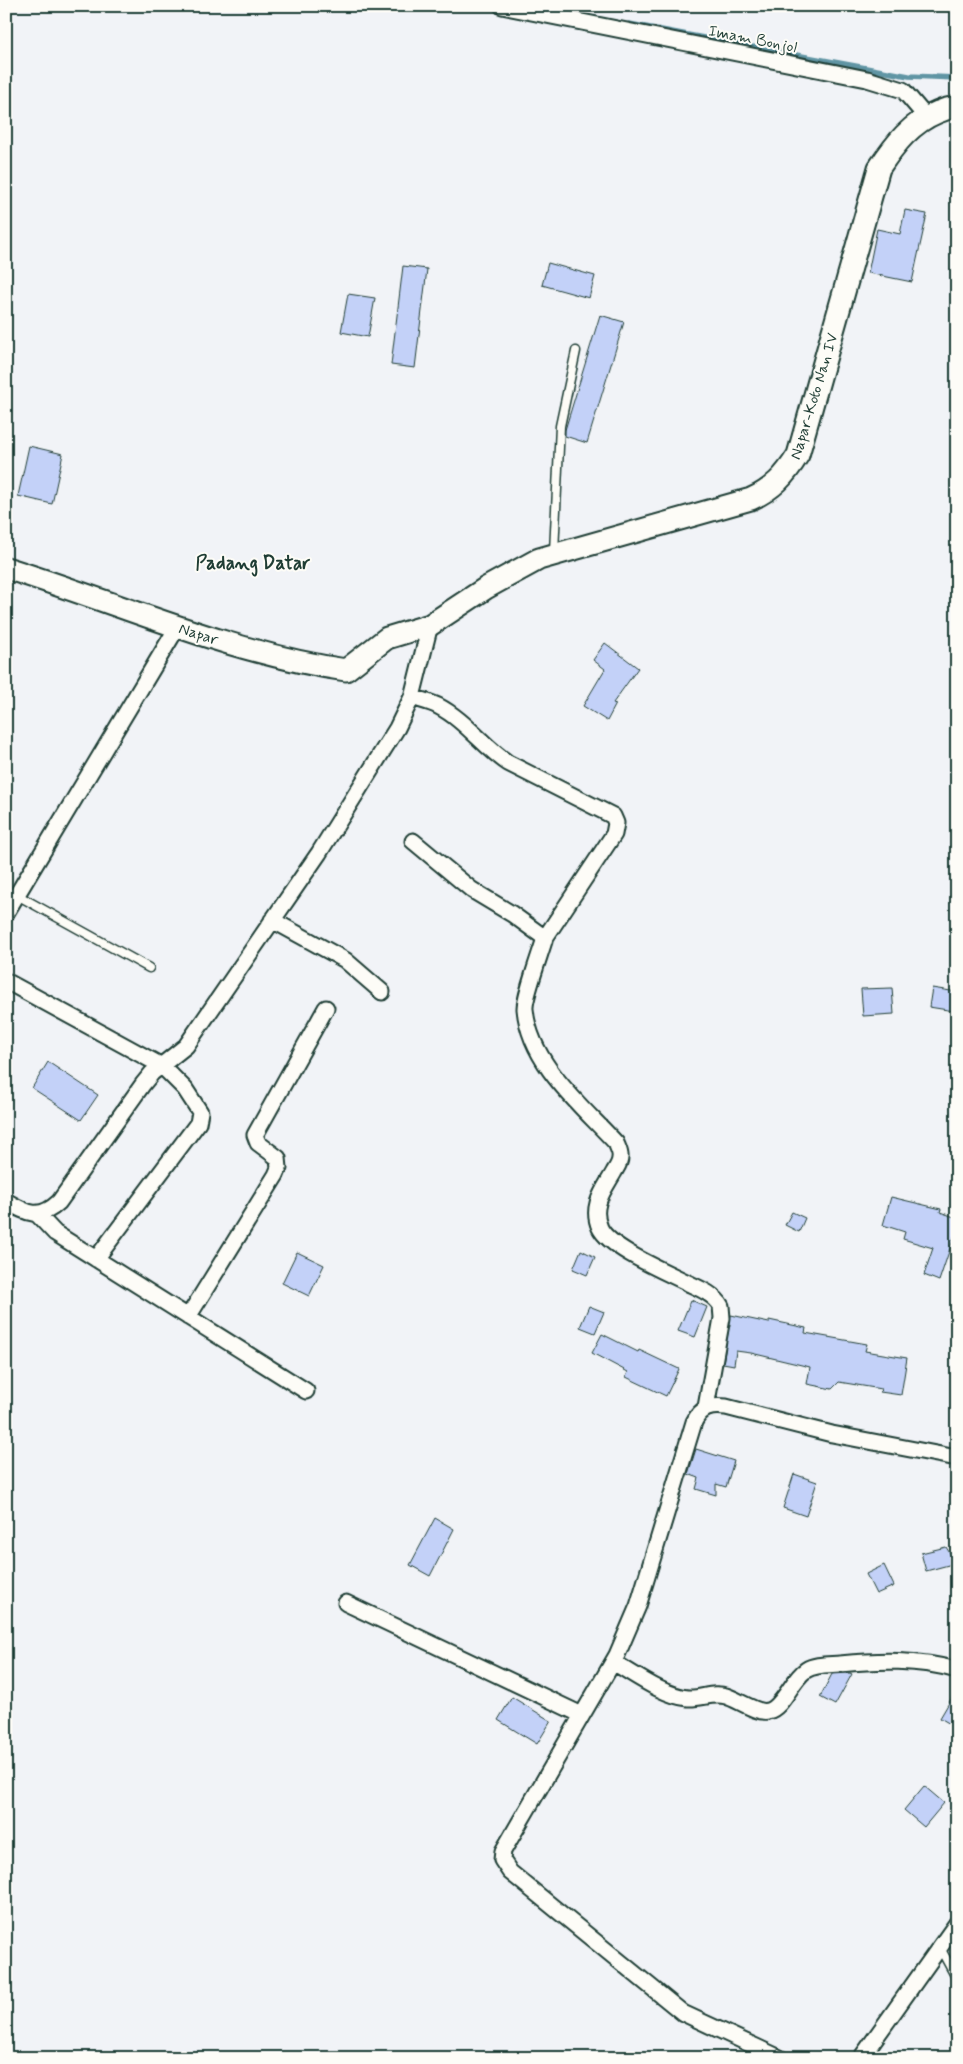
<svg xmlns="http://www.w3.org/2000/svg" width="963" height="2064" viewBox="0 0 963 2064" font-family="Mynerve,sans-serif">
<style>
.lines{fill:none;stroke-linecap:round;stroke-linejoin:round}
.stream{stroke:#6095a4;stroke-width:5.5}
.building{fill:#c3d1f8;stroke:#1f3d34}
.lane-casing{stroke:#1f3d34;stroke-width:11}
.street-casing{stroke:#1f3d34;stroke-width:19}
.secondary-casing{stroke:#1f3d34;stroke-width:25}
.lane{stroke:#fdfcf7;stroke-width:8}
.street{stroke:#fdfcf7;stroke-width:15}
.secondary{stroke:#fdfcf7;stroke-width:21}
.labels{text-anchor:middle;stroke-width:4;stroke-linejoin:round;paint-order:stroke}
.street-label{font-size:16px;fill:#1f3d34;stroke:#fdfcf7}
.quarter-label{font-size:19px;font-weight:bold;fill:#1f3d34;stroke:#fdfcf7}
</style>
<rect width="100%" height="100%" fill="#f1f3f7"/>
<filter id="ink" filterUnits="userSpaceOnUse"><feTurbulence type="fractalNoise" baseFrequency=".02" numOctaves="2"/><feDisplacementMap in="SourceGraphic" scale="10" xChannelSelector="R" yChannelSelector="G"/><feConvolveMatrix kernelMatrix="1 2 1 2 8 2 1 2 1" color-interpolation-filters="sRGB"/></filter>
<g filter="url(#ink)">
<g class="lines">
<path class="stream" d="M629,24L909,76L957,78"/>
</g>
<path class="building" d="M905,210L927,214L912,282L868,273L877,229L900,234Z
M548,263L595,276L589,298L542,285Z
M403,266L427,269L415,368L391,365Z
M348,294L375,298L368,337L341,332Z
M600,315L624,322L587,443L565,436V430Z
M29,446L63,454L52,504L18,496Z
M605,643L638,668L613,703L616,704L607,721L583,706L605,669L593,660Z
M892,988L894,1014L863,1016L861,989Z
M932,988L957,992L954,1011L929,1007Z
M48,1062L98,1095L81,1120L32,1088Z
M891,1197L941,1209L940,1212L957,1218V1228L939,1281L924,1275L933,1248L903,1239L905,1232L883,1225Z
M792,1212L805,1218L799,1232L785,1225Z
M581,1250L595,1257L587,1275L573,1269Z
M297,1252L324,1265L309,1296L282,1283Z
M691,1300L707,1307L695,1337L678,1331Z
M589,1306L604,1312L595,1333L580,1327Z
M731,1315L769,1323V1320L806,1328L805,1333L867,1344L865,1351L907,1358L901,1395L880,1392L881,1389L839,1382L832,1389L807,1384L810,1367L751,1353L736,1351L734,1365L723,1363Z
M602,1334L638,1352L639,1350L679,1369L666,1396L626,1377L628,1372L592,1353Z
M696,1449L734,1461L726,1487L716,1484V1495L696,1489L699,1478L688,1474Z
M794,1474L817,1482L806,1516L783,1508Z
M435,1518L454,1529L430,1576L410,1565Z
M946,1547L956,1563L926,1571L921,1553Z
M884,1565L894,1586L876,1594L866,1574Z
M850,1673L852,1674L835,1705L820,1697L832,1674Z
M957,1689V1728L940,1718Z
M512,1697L551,1721L537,1744L498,1720Z
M924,1786L944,1803L924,1827L904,1810Z"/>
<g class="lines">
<defs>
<path id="lane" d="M554,552L560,426L576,351
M17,895L149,968
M939,1946L957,1979"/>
<path id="street" d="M502,6L867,79L903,90L926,117
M412,697C420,700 430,702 438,706C465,720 483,746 508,763L613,816L616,823L614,834L545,938
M413,841L472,890L512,914L545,938C541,952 524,998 525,1009C530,1064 581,1105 616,1143C618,1148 621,1153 620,1158C620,1163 617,1167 614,1172C604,1190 590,1206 600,1228C610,1249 669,1273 690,1284C701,1289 715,1295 721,1306L722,1318L706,1407
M6,913L178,626
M272,920L345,960L382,992
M6,981L162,1066L185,1089L200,1112L198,1123L96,1259
M6,1201C27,1213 39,1221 59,1202L143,1084L152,1073L186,1046L319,853L397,728L412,697L430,625
M37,1214L55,1233L306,1391
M188,1317L276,1175L279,1168L278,1158L258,1143L255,1135L326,1008
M346,1603L582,1715
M613,1662C634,1674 664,1696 688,1698C701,1699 713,1692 726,1696C737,1699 757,1714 768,1711C783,1708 792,1679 806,1670C815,1664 829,1665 840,1664C880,1660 917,1659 957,1670
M780,2058L683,2013L510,1872L502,1860L503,1851L617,1655L638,1606L694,1422C701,1408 710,1405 726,1407L832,1434L957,1458
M861,2058L957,1923"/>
<path id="secondary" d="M6,568C119,603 229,653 346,670L387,638L430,625L486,588L539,559L751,499C773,489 785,476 798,455L879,168C895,144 911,123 938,112C944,110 950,107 957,108"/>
</defs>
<use href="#lane" class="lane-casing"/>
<use href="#street" class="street-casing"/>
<use href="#secondary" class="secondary-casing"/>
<use href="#lane" class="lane"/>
<use href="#street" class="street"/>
<use href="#secondary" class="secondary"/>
</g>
</g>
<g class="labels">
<g class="street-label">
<text transform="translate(753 38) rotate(11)" y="6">Imam Bonjol</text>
<text transform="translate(813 396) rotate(-73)" y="6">Napar-Koto Nan IV</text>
<text transform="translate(199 633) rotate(18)" y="6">Napar</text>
</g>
<g class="quarter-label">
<text x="253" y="569">Padang Datar</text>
</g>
</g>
<rect width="963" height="2064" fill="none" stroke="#fdfcf7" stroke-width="25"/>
<rect x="12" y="12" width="938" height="2039" fill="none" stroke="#1f3d34" stroke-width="2" filter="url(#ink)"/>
</svg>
